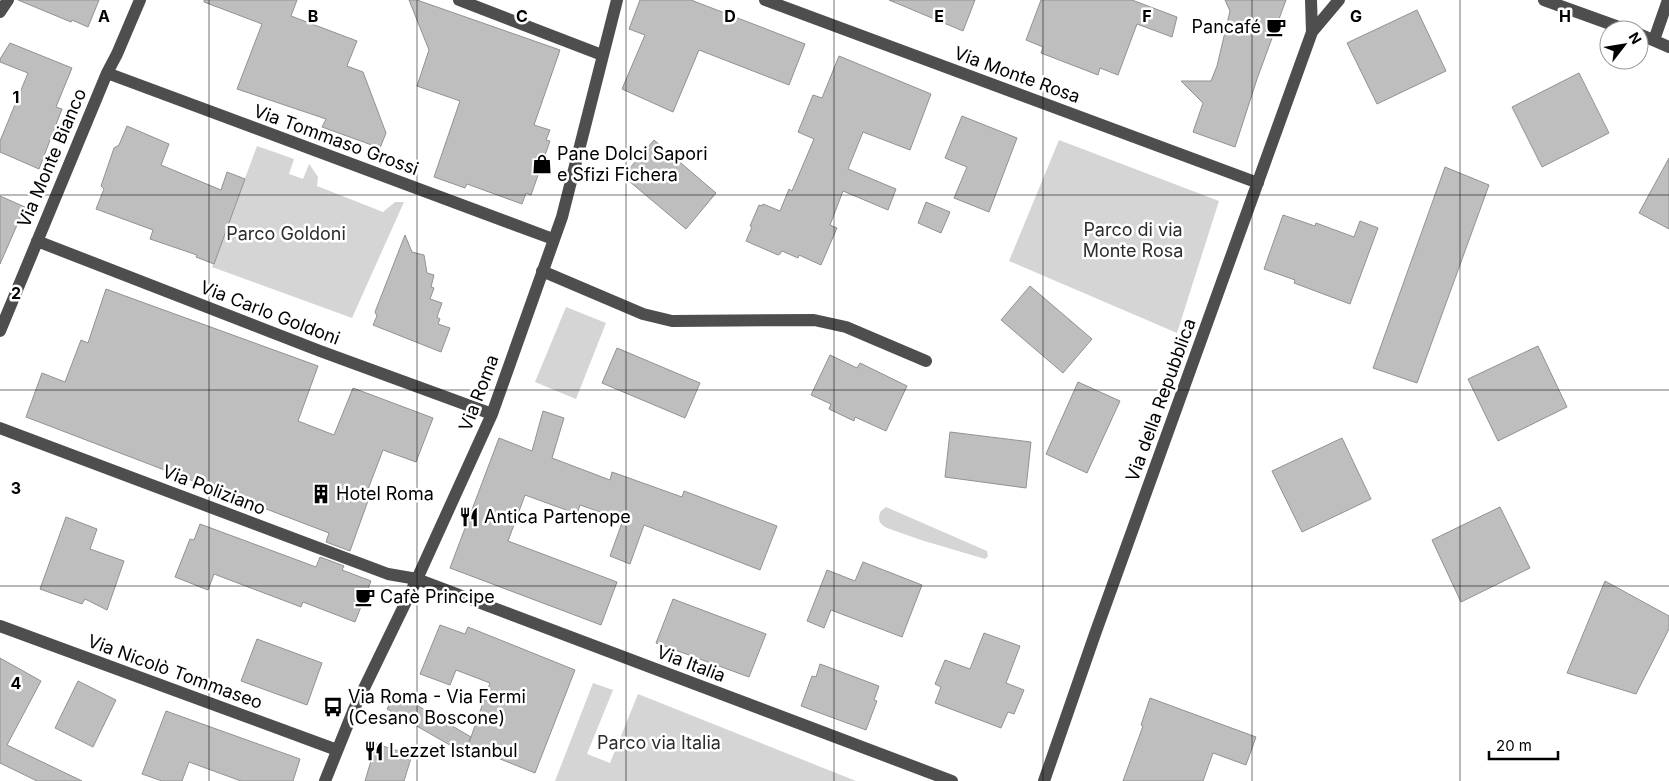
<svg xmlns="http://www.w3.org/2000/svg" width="1669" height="781" viewBox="0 0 1669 781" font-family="Inter,sans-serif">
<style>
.green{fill:#d5d5d5}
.building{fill:#bebebe;stroke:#929292}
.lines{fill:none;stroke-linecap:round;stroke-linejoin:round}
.minor{stroke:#4e4e4e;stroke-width:12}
.grid{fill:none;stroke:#000;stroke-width:1;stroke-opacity:0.55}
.labels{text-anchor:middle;stroke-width:5;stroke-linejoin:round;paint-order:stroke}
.poi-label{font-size:18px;fill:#000;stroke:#fff;text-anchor:start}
.street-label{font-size:18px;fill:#000;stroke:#fff}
.park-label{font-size:18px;fill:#2c2c2c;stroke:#fff}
.grid-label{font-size:16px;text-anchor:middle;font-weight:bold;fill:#000;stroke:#fff;stroke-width:5;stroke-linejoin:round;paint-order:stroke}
</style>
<rect width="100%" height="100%" fill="#fff"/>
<path class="green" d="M1059,140L1219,201L1177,333L1009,261Z
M257,146L294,159L289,174L303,179L309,164L310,165L318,177L317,186L383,212L395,202H404L352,318L212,267Z
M566,307L606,323L576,399L535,382Z
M886,507L987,551L988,556L985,559L921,540L887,528C879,524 877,518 881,511Z
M593,683L613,690L587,754L610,763L638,694L856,781H555Z"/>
<path class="building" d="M18,0H99L88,27L72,20L71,22Z
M204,0H297L291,16L357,41L347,66L363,72L386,133L380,148L322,127L326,119L237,89L262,24L204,2Z
M409,0H417L560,50L534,125L550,130L546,140L550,141L531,195L526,193L522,204L467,184L465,188L434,177L460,101L417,86L429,50Z
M640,0H691L805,44L789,85L699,50L673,112L622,89L645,35L629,29Z
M889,0H975L963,31Z
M1041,0H1132L1177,17L1172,37L1137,24L1118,75L1100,68L1098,75L1041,53L1043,47L1026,40Z
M1225,0H1286L1257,79L1235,147L1193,132L1203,103L1181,81H1211L1217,66L1230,11Z
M1417,10L1446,71L1377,104L1347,43Z
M10,43L72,68L56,107L62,109L39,169L0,152V141L28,73L0,62V59Z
M839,56L931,94L910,150L863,132L848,169L896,189L888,210L843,191L830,225L837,228L821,265L799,255L798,258L782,251L780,254L778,255L746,241L752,227L750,226L759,205L762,206L763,204L780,211L789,189L792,191L814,139L798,132L813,95L822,98Z
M1579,73L1609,133L1542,167L1512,107Z
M962,116L1017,138L989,212L954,198L967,167L945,158Z
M127,126L169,144L161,165L221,190L227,172L245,179L214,264L196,257L197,255L150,239L153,230L96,209L104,189L101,186L114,148L119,145Z
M654,140L716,193L686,229L623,176Z
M1669,158V229L1639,213Z
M1445,167L1489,185L1417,383L1373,368Z
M0,196L25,207L0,264Z
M926,202L950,212L941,233L918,223Z
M1283,215L1315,226L1316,223L1354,237L1360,221L1378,228L1350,304L1294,283L1295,280L1264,269Z
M405,235L412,252L424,255L427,273L434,275L431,287L434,288L430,299L442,303L437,317L440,319L438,324L450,328L441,352L373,325L377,316L375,312Z
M1030,286L1092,339L1063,373L1001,320Z
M106,289L318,366L298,421L334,435L353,388L433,418L416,462L383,450L365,497L369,498L350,551L326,542L329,533L26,417L42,373L65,382L81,340L88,343Z
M1538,346L1567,407L1498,441L1468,379Z
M617,348L700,383L685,418L602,383Z
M830,355L857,368L860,363L907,386L886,431L855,417L854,421L829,409L831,404L811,395Z
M1078,382L1120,401L1087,473L1046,454Z
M543,411L564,418L552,458L610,480L612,472L682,497L684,491L777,526L760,570L644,525L630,564L610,556L623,520L580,505L577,514L525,495L508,541L617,582L601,625L450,568L499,438L532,451Z
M950,432L1031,442L1026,488L945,477Z
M1342,438L1371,499L1302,532L1272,471Z
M1500,507L1530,568L1461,602L1432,540Z
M66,517L97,529L90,549L124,561L107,610L85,599L82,604L40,589Z
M200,524L316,567L320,557L344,566L342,570L371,581L355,622L303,602L301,607L214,574L208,590L175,577L190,539L194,540Z
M863,562L922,585L902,637L831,610L824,628L807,621L827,570L855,581Z
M1605,581L1669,616V629L1636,694L1567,673Z
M673,599L766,634L749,677L656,643Z
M440,625L465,634L468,627L575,670L535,773L468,746L471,737L462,752L387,709L396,693L471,737L490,683L456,670L450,685L420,674Z
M984,633L1020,646L1006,683L1024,690L1014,714L1008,712L1001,728L935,703L941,687L935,684L945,660L970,669Z
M257,639L322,663L307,705L241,681Z
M0,658L41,681L7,745L82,781H37L0,763Z
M820,664L879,686L874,700L877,701L866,730L801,706L812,676L816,677Z
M78,681L116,700L93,747L55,728Z
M1150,698L1256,737L1246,765L1213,753L1203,781H1123L1143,726L1141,725Z
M166,711L300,759L293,781H241L189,762L182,781H162L142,774Z
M376,744L412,755L404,781H365Z"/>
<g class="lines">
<path class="minor" d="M459,0L602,55
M765,0L1258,183
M1311,0L1312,32
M1544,0L1627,30
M0,12L8,0
M1639,34L1669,47
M1654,40L1668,0
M107,73L553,239
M37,241L320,351L492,414
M542,271L643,314L672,321L814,320L846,327L926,361
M0,331L107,73L117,54L140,0
M0,428L388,574L417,579L952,781
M0,626L337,750
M325,781L354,709L417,579L492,414L562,217L617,0
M1044,781L1095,634L1312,32L1339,0"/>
</g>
<path class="grid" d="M209,0V781M417,0V781M626,0V781M834,0V781M1043,0V781M1252,0V781M1460,0V781M0,195H1669M0,390H1669M0,586H1669"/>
<defs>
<symbol id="cafe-bare" viewBox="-9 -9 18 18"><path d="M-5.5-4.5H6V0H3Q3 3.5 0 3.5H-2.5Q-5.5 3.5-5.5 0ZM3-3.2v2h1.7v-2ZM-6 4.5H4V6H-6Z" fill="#000" stroke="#fff" stroke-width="2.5" paint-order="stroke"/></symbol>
<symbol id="shop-bare" viewBox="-9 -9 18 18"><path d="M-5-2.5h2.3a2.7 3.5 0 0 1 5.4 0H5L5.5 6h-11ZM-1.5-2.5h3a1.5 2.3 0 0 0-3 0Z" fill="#000" stroke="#fff" stroke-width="2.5" paint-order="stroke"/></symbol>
<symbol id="building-bare" viewBox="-9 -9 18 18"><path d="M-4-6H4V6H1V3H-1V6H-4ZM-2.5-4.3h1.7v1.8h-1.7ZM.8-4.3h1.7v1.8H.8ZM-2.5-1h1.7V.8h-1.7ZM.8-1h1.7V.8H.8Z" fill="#000" stroke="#fff" stroke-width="2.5" paint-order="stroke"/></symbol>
<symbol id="restaurant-bare" viewBox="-9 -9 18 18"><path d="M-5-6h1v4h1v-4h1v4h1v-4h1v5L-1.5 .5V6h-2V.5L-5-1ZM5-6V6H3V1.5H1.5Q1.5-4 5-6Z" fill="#000" stroke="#fff" stroke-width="2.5" paint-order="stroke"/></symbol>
<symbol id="bus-bare" viewBox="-9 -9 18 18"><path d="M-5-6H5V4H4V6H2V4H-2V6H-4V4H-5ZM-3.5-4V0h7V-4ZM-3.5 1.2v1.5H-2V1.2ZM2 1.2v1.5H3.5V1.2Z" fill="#000" stroke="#fff" stroke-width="2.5" paint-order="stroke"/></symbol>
</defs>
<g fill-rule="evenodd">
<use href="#cafe-bare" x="1262" y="13" width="28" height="28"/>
<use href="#shop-bare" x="528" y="150" width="28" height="28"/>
<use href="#building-bare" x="307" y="480" width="28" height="28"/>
<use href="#restaurant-bare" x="455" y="503" width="28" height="28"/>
<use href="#cafe-bare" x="351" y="583" width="28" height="28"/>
<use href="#bus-bare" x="319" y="693" width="28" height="28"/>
<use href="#restaurant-bare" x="360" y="737" width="28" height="28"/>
</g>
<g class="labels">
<g class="poi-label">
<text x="1261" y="33" text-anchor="end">Pancafé</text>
<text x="557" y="160">Pane Dolci Sapori<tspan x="557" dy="21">e Sfizi Fichera</tspan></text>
<text x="336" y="500">Hotel Roma</text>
<text x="484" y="523">Antica Partenope</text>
<text x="380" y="603">Cafè Principe</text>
<text x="348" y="703">Via Roma - Via Fermi<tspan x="348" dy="21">(Cesano Boscone)</tspan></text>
<text x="389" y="757">Lezzet Istanbul</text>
</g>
<g class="street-label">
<text transform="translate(1017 75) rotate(20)" y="6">Via Monte Rosa</text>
<text transform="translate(336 140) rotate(20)" y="6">Via Tommaso Grossi</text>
<text transform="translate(52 158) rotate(-67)" y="6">Via Monte Bianco</text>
<text transform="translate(270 313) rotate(21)" y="6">Via Carlo Goldoni</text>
<text transform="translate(479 393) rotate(-69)" y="6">Via Roma</text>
<text transform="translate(1161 400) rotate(-70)" y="6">Via della Repubblica</text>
<text transform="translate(214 490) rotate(21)" y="6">Via Poliziano</text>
<text transform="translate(691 664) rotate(21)" y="6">Via Italia</text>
<text transform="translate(175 672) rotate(20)" y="6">Via Nicolò Tommaseo</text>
</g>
<g class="park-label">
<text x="1133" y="236">Parco di via<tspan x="1133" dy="21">Monte Rosa</tspan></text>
<text x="286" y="240">Parco Goldoni</text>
<text x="659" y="749">Parco via Italia</text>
</g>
</g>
<g class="grid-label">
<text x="104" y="22">A</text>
<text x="313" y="22">B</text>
<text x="522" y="22">C</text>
<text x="730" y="22">D</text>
<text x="939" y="22">E</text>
<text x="1147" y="22">F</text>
<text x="1356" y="22">G</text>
<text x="1565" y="22">H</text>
<text x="16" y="103">1</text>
<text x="16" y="299">2</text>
<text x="16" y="494">3</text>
<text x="16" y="689">4</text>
</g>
<g transform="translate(1624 45) rotate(59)"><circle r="24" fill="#ffffff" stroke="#999999"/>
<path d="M0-4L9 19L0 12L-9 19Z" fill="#000000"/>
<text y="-8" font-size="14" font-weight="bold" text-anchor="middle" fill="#000000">N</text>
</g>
<path d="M1489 751v8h69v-8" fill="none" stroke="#000000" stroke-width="2.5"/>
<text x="1496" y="751" font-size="15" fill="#000000" stroke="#ffffff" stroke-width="4" paint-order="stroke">20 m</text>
</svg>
